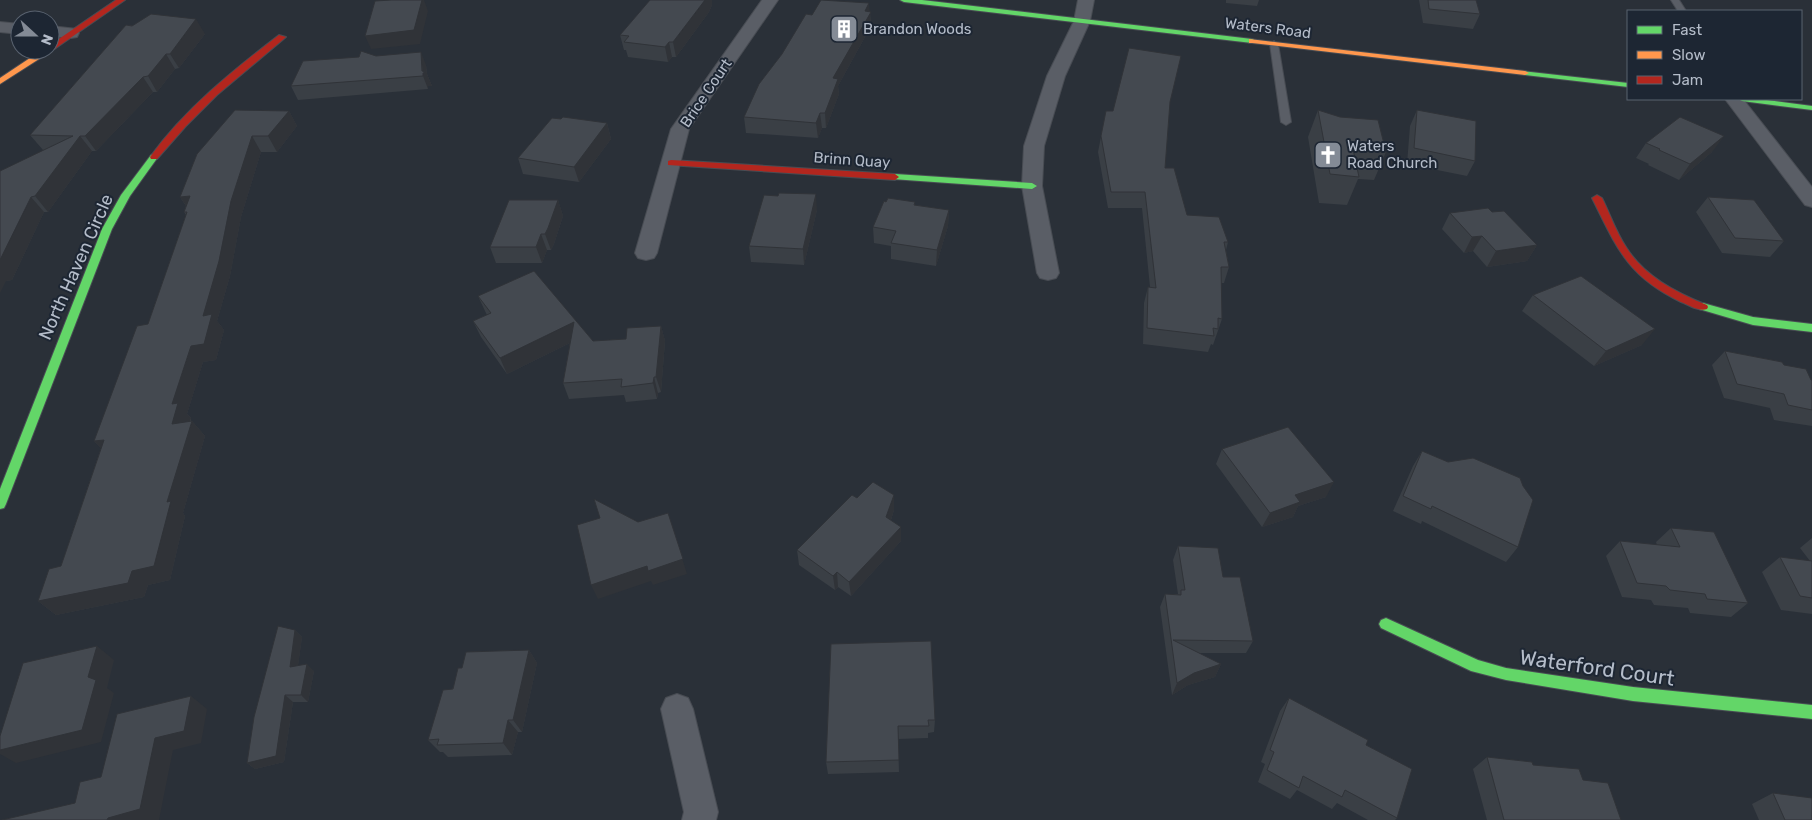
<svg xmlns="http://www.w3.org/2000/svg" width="1812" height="820" viewBox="0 0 1812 820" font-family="Rubik,sans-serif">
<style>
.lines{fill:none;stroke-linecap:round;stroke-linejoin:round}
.lane-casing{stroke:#484c53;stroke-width:2}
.street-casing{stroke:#484c53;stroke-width:2}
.fast-casing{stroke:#484c53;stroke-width:2}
.slow-casing{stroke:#484c53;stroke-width:2}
.jam-casing{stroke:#484c53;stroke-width:2}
.lane{fill:#5a5e66;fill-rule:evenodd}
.street{fill:#5a5e66;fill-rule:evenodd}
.fast{fill:#63d668;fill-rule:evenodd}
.slow{fill:#ff974d;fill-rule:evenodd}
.jam{fill:#b3261e;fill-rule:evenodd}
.wall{fill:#3a3f45}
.shaded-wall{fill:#303338}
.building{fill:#444950;stroke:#303338}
.labels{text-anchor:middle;stroke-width:4;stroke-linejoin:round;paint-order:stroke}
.far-street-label{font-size:15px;fill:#b4bcc9;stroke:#1d2633}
.far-poi-label{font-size:15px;fill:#b4bcc9;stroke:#1d2633;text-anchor:start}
.street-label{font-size:18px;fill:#b4bcc9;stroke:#1d2633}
.near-street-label{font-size:21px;fill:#b4bcc9;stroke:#1d2633}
</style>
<rect width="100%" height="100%" fill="#2a3038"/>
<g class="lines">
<defs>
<path id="lane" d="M1671,0H1679L1686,11H1678Z
M1274,41L1278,44L1291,122L1286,125L1281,122L1270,44Z"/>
<path id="street" d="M762,0H778L689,129L657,253L654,258L646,260L638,258L635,253L671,129Z
M1078,0H1094L1090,21L1065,76L1044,146L1042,186L1059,273L1056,278L1048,280L1040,278L1037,273L1022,186L1024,146L1047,76L1074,21Z
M0,22L20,24V34L0,32Z
M50,26L77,29L79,33L77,37L71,38L50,36Z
M1725,99H1743L1812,187V207L1805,205Z
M677,694L688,698L693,709L718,812L716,820H682L684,812L661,709L666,698Z"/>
<path id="fast" d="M900,0H922L1252,39L1256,41L1252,43L904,2Z
M1522,71L1628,83V87L1525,75L1521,73Z
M1738,99H1759L1812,106V110L1742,101Z
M154,154L158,157L130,196L112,229L6,504L4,508L0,509V489L102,229L121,195L151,155Z
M895,174L1032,183L1037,186L1032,189L892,179V175Z
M1703,303L1753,317L1812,324V332L1753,325L1699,309L1698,307Z
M1386,618L1478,660L1506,668L1633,687L1812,705V719L1633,701L1506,680L1471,671L1381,628L1379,624L1381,620Z"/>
<path id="slow" d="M1249,39L1525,71L1529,73L1525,75L1252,43H1249Z
M50,49L51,50L50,52L0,84V78L42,50Z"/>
<path id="jam" d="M116,0H125L53,50H49L50,45Z
M279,35L286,37L217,95L186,126L157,159H151L150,157C185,109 232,71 279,35Z
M671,160L895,174L899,177L895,180L668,165V161Z
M1597,195L1602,198C1610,214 1616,232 1626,247C1644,276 1675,292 1707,305L1708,307L1707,309C1699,312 1689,305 1681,302C1627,276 1617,248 1592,198Z"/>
</defs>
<use href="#lane" class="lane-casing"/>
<use href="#street" class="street-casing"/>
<use href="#fast" class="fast-casing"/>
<use href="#slow" class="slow-casing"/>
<use href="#jam" class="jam-casing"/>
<use href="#lane" class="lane"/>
<use href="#street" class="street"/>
<use href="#fast" class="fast"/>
<use href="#slow" class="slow"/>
<use href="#jam" class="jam"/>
</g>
<path class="wall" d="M1226,0H1259L1257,6L1226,3Z
M1419,0H1476L1480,14L1473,29L1423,23Z
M712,1V5L709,12L676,57H672L668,62L628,57L626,50H624L620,35Z
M870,11L871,26L838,86L839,94L826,128H822L818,138L746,133L744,117Z
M126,25L205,34L179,68L175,69L157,92H153L96,151H92L48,212H44L12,280L6,281L43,150L30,135Z
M376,56L426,65L427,74L432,86H428V89L298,100L291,86L359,57Z
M1170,103L1165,168L1187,215L1228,242L1226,250L1229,267L1224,283H1221L1222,319L1213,345L1211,344L1208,352L1143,344L1144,303L1148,287H1150L1142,208H1108L1098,152L1106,111H1113Z
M1318,110L1386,152L1374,180L1358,179L1347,205L1319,203L1308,137Z
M1417,110L1475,161L1467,176L1407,164L1410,126Z
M289,111L297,126L277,152H261L241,217L230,276L217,321L224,330L216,360L203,362L187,414L191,418V421H192L205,436L183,513L185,516L170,580L148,585L144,597L56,615L38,601L61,566L101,448L94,441L148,324L186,215L184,212L186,206L180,197L197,154Z
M561,119L607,123L611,139L579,182L523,174L518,158Z
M1646,143L1712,152L1679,180L1648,165L1649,164L1636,158Z
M1708,197L1784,241L1770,257L1722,253L1696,212Z
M558,200L563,216L554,244L551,250H547L542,263H496L490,247Z
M915,202V205L949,210L948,226L936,266L891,259V246L874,243L873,227Z
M817,210L804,265L751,262L749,246Z
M1450,213L1537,245L1527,261L1487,267L1473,251L1464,253L1442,229Z
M1533,295L1642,345L1594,366L1522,311Z
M478,296L593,341L626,339L661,326L665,341L661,392L658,393L657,399L626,402L624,395L569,399L563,383L570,343L507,374L481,337L473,321L487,315L485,311Z
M1725,351L1784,365L1812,380V426L1774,420L1770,408L1724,398L1712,365Z
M1222,449L1326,497L1298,506L1293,517L1262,527L1216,464Z
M1422,451L1448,462L1523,486L1518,547L1506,562L1422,521L1421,524L1393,511L1413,466Z
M857,498L894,510L891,520L901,541L851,596L838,587L835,590L799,565L797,550Z
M1671,528L1748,603L1731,617L1690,613L1688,608L1654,605L1651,600L1622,597L1606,556L1620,541L1657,545L1656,542Z
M1812,538V614L1781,610L1762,572L1780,557L1810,561L1800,548Z
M1178,546L1223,577L1253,641L1246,653H1198L1221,664L1215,677L1188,685L1172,695L1160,607L1165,594H1178L1173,560Z
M295,630L302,637L298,665L314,671L308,702H293L284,762L255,769L247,763Z
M831,644L935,720L934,732L928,733V738L898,739L899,772L828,774L826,762Z
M529,650L537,663L522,732H518L512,755L448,757L443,752H440L428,740L462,668Z
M1289,698L1366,745L1397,818L1395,820H1368L1337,803L1332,809L1297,790L1290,799L1258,782L1265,764L1261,762L1280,711Z
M1487,757L1533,765L1583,780L1621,820H1487L1473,769Z
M1773,793L1812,820H1759L1752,804Z"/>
<path class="shaded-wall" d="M422,0H424L428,11L420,44L371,49L365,36Z
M705,0H712V5L709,12L676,57L673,42Z
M869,3L871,26L838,86L839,94L826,128L825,113L833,78Z
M196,19L205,34L179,68L170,54Z
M669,42L672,57L668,62L665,47Z
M421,52L426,65L427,74L432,86H428V89L423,76Z
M166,54L175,69L157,92L148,76Z
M143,77L153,92L96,151L85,136Z
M289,111L297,126L277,152L268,136Z
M820,113L822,128L818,138L816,123Z
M607,123L611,139L579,182L574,167Z
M80,136L92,151L48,212L35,196Z
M252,136L261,152L241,217L230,276L217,321L224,330L216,360L203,362L187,414L191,418L185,439L172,424V404L191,346L203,316L231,201Z
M1724,136L1712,152L1679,180L1690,164Z
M816,194L817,210L804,265L803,249Z
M190,196L191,213L180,197Z
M31,197L44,212L12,280L6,281L0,293V260Z
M558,200L563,216L554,244L551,250L545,234Z
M949,210L948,226L936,266L937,250Z
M541,234L547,250L542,263L536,247Z
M1482,236L1473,251L1464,253L1472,237Z
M1537,245L1527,261L1487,267L1496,251Z
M574,322L580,338L507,374L500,358Z
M661,326L665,341L661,392L656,377Z
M1655,329L1642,345L1594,366L1606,351Z
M654,377L658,393L657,399L653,383Z
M192,421L205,436L183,513L185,516L170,580L148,585L144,597L56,615L38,601L132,571L167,502Z
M104,440L109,457L94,441Z
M1334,482L1326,497L1298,506L1293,517L1262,527L1270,513L1295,495Z
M894,495V510L887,532L886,517Z
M668,513L687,574L653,585L651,581L598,599L591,585Z
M901,527V541L851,596L849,582Z
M837,572L838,587L835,590L833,576Z
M295,630L302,637L297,674L290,667Z
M97,646L114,660L107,688L114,693L101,742L16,763L0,754V750L88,677Z
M529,650L537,663L522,732L513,720Z
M307,664L314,671L308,702L301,695Z
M1221,664L1215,677L1188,685L1172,695L1177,683L1194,673Z
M285,695L293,702L284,762L255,769L247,763Z
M191,696L207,709L201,743L173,750L159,820H107L108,818L155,738Z
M508,720L518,732L512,755L503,743Z"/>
<path class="building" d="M391,0H422L414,30L365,36L375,1Z
M650,0H705L673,42H669L665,47L624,42L629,36L620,35Z
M821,0L869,3L865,11L871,12L833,78L838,79L825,113H820L816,123L744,117L759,84L782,54L806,14L812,15Z
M1428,0H1476L1480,14L1429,9Z
M151,14L196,19L170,54H166L148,76L143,77L85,136H80L35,196L31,197L0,260V171L73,136L30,135L126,25L132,26Z
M1129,48L1181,56L1170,102L1165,168H1174L1187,215L1219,217L1228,242H1224L1229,267H1221L1222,319L1218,318V329L1213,328L1214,336L1147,328L1148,287L1156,288L1145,192H1111L1101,136L1106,111H1113Z
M361,51L376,56L421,52L422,71L426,72L423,73V76L291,86L303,61L359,57Z
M235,110L289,111L268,136H252L231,201L219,261L203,316L212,314L204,344L191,346L172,404L178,403L172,424L192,421L167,502L171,501L154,566L132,571L128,583L38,601L49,569L61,566L104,440L94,441L137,326L148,324L187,212H184L190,196L180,197L197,154Z
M1318,110L1340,117L1378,120L1386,152L1353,149L1359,177L1330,174Z
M1417,110L1476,121L1475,161L1414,148Z
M563,117L607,123L574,167L518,158L552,118L561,119Z
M1680,117L1724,136L1690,164L1659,150L1660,149L1646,143Z
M779,193L816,194L803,249L749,246L764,195L778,196Z
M1708,197L1754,200L1784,241L1735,238Z
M888,198L915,202L914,205L949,210L937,250L891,243L896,231L873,227L884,201L886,202Z
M509,200H558L548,228L545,234H541L536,247H490Z
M1488,208L1492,212L1504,211L1537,245L1496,251L1482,236L1472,237L1450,213Z
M534,271L593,341L626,339L627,328L661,326L656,377H654L653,383L621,387L622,379L563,383L574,322L500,358L473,321L491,313L478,296Z
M1581,276L1655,329L1606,351L1533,295Z
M1725,351L1782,362L1784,365L1806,369L1811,380H1812V410L1788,405L1784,394L1737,384Z
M1288,427L1334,482L1295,495L1300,502L1270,513L1222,449Z
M1422,451L1448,462L1473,458L1520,478L1523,486L1533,500L1518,547L1432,506L1431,509L1403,496Z
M873,482L894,495L886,517L901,527L849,582L837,572L833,576L797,550L852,495L857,498Z
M594,499L638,522L668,513L683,559L648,571L647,566L591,585L577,525L600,518Z
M1671,528L1714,532L1748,603L1707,599L1705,594L1670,590L1666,586L1637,583L1620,541L1680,547Z
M1178,546L1218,548L1223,577H1240L1253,641L1173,640L1221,664L1194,673L1177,683L1165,594L1181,595V590H1185Z
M1780,557L1812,561V598L1800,596Z
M278,626L295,630L290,667L307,664L301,695H285L276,756L247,763L254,717Z
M931,641L935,720H928L929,726H898L899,760L826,762L831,644Z
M97,646L88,677L96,680L82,730L0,750V736L23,663Z
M529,650L513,720H508L503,743L437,745L439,739L428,740L443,690L453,689L458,668H462L466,652Z
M191,696L184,731L155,738L140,809L108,818L107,820H2L75,803L80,782L101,777L117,714Z
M1289,698L1368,740L1366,745L1412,769L1397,818L1345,790L1342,797L1303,776L1299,788L1267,770L1274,752L1270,750Z
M1487,757L1532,762L1533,765L1579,769L1583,780L1608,783L1621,820H1504Z
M1773,793L1812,798V820H1785Z"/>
<defs>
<symbol id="building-square" viewBox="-11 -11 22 22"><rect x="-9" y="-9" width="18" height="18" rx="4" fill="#848b96" stroke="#1d2633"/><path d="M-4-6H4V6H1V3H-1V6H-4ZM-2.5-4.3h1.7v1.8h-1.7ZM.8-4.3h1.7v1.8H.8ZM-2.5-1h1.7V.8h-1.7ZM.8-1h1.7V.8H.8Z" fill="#fff"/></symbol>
<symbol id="church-square" viewBox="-11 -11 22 22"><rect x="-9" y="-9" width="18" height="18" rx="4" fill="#848b96" stroke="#1d2633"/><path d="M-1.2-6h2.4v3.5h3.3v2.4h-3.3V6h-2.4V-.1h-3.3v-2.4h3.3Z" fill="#fff"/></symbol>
</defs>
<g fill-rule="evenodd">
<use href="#building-square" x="828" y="13" width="32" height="32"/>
<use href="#church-square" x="1312" y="139" width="32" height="32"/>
</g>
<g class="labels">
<g class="far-street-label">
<text transform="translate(1268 28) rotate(7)" y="5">Waters Road</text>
<text transform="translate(706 93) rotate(-56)" y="5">Brice Court</text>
<text transform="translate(852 160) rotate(4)" y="5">Brinn Quay</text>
</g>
<g class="far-poi-label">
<text x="863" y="34">Brandon Woods</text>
<text x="1347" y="151">Waters<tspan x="1347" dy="17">Road Church</tspan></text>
</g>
<g class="street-label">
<text transform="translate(76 267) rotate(-66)" y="6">North Haven Circle</text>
</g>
<g class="near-street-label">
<text transform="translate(1597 668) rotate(8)" y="7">Waterford Court</text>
</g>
</g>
<rect x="1627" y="10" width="175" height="90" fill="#1d2633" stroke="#59626f"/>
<rect x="1637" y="26" width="25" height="8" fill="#63d668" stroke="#59626f"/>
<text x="1672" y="35" font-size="15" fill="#b4bcc9">Fast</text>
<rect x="1637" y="51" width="25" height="8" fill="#ff974d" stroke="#59626f"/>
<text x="1672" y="60" font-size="15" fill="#b4bcc9">Slow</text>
<rect x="1637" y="76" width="25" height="8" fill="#b3261e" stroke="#59626f"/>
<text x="1672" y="85" font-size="15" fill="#b4bcc9">Jam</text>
<g transform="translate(35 35) rotate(111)"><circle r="24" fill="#1d2633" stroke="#59626f"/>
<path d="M0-4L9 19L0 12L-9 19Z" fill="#848b96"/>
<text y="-8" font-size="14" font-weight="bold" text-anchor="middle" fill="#b4bcc9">N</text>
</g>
</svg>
